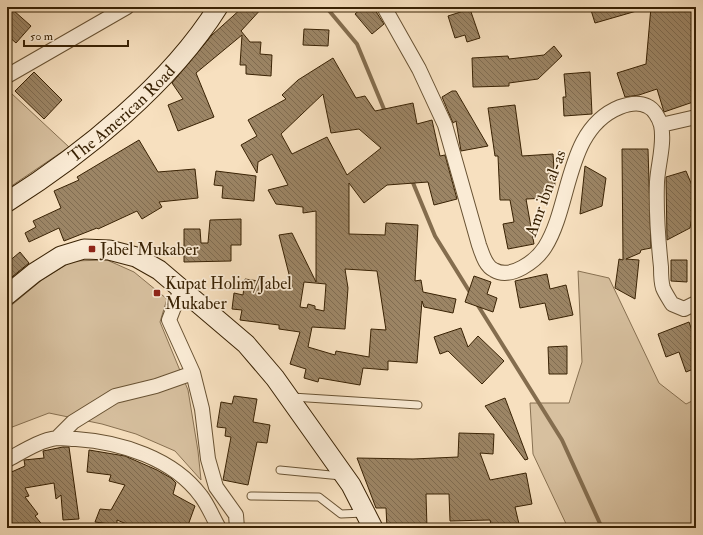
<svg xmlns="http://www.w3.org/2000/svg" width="703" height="535" viewBox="0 0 703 535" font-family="'IM FELL Double Pica',serif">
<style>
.green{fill:#d7c09f;stroke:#887152}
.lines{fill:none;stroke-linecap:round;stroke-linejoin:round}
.stream{stroke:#846d4e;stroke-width:4}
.building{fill:url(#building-back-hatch);stroke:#392204;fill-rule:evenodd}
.lane-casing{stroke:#685233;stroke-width:9}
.street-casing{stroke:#685233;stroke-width:16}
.secondary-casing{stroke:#392204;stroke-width:21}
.lane{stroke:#faebd5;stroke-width:7}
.street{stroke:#faebd5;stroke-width:14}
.secondary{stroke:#faebd5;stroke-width:19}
.poi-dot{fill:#8f2418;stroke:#faebd5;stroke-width:1.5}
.labels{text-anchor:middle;stroke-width:3.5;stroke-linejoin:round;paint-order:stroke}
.street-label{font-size:17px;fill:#392204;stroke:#faebd5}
.poi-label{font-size:17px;fill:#392204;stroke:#faebd5;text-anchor:start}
</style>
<defs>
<pattern id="building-back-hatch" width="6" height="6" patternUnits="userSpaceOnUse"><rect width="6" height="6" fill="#9c8565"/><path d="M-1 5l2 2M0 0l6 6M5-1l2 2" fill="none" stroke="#806c51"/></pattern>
</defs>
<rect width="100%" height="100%" fill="#f7e0bf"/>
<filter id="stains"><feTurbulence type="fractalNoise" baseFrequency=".005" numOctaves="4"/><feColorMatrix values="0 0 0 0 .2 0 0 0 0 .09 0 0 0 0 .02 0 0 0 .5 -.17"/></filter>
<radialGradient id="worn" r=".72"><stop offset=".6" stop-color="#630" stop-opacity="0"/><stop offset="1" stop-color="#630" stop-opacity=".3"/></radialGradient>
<path class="green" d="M11,93L69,147L7,189V95Z
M107,260L134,272L167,299L160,322L188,390L198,451L201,480L175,451L136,434L102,424L49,413L7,429V309L43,279L72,261Z
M578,271L609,278L659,383L686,404L696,399V528H568L533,454L530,403H569L582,362Z"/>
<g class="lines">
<path class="stream" d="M326,7L357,44L386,114
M411,178L435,236L471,294
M477,304L562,440L602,528"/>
</g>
<path class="building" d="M243,7H263L241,31L250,42H261L260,54L272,55L271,76L246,74V65H240L242,35L196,73L214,117L178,131L168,105L183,99L172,83L212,35Z
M363,7H373L384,24L372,34L355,14Z
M590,7H640V10L595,23Z
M651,7H696V101L664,112L657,89L639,95L625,97L617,73L646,64Z
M470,9L480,38L467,42L465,35L455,38L448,16Z
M13,10L31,26L16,43L7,35V17Z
M304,29L329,30L328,46L303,45Z
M554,46L562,56L538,79L509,83V86L473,87L472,58L508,56L509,59L544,55Z
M333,58L356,98L365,96L375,111L413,103L417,124L432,120L440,156L445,155L457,199L434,205L428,182L387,185L364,203L349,183V234L385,235L386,223L418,225L415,281L421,280L423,292L456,299L453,313L424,307L422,301L417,363L388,361V370L363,368L360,385L319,378L318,382L304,378L306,369L290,364L300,332L279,329V325L240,320L242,310L232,309L234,293L243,295L245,279L292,286L279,235L292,233L316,282V211L303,213V207L276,204L268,190L288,185L272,154L258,162L257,173L241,145L257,136L248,120L286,99L282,95L298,80ZM323,94L331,133L359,129L381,148L347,175L327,137L292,154L281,134ZM345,269L377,271L386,330L371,329L369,357L336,351L335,355L308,347L312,327L345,329L348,288ZM304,282L326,284L324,311L315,309V306L308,304L307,308L300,307Z
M34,72L62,100L44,119L15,91Z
M590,72L592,114L564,116L563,97H566L564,74Z
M452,91H456L488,146L461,151L456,121L453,123L442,97Z
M515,105L522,156L553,154L555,186H547L548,198L526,199L534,244L508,249L503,224L514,222L510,200H500L498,156H495L488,108Z
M139,140L158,172L195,169L198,198L159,202L162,207L142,219L137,211L98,229L97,228L64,241L59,228L29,242L25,233L36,227L33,221L61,208L54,191L79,180L77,177Z
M622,149H648L651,248L641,250L640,253L626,259L639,260L635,299L615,288L619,259L623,260Z
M585,166L606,178L602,206L580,214Z
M216,171L256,176L254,201L222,198L223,186L214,185Z
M686,171L696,195L690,228L667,240L666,177Z
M241,219V245H231V261L184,262V229H200L201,243H208L210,220Z
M20,252L29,263L7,281V263Z
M671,260H687V282L671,281Z
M547,274L550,289L566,285L573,315L549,320L545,303L520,308L515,281Z
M474,276L491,282L487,294L497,298L493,312L465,302Z
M689,322L696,342V368L686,372L679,352L666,357L658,334Z
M461,328L468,347L478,336L504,361L482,384L448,351L440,354L434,337Z
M567,346V374H549L548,347Z
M234,396L257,399L253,422L270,425L267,443L257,442L248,485L223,480L231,437L225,436L226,428L217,427L221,402L232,404Z
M505,398L528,459L525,460L485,406Z
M459,433L494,434L493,454L480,453L490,480L526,473L532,504L515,507L519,524L492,528L490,520L450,521L449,494H426L427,528H387L386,508H376L357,458L413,459L458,457Z
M63,447H69L79,519L63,520L61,495L56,499L54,483L25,488L29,496L25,497L38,514L35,516L45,528H7V474L25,466L24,460L44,458L43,451Z
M89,450L125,456L157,470L171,478L176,483L173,494L195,506L187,528H136L117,520V525L95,522L100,509L111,510L125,485L109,481L111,475L87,472Z"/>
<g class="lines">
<defs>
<path id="lane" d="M292,397L418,405
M280,470L341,476
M251,496L319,497L341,514L364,513"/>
<path id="street" d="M384,7L419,69L445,125L479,245C482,253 485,266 494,270C511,280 536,261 545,247C572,204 565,129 620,107C628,104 639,102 647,106C654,109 659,118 661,125C665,143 658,164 657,182C656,210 658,239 661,267C661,273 661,282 663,288C665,293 669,299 672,304L684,309L696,303
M7,76L127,7
M661,125L696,117
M181,289L169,320L193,373L202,409L208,459L216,487L236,515L237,528
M57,438L73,422L115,396L156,386L193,373
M7,460C22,452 40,440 57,438C63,438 70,439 76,439C120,442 173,458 201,496C208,505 213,518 219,528"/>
<g id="secondary">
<path id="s1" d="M7,202C83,154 170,84 218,7"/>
<path d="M7,295L34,273L61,256L84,249L109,250L136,257L159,270L246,344L275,378L351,485L373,528"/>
</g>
</defs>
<use href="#lane" class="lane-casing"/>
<use href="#street" class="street-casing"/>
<use href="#secondary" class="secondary-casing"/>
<use href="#lane" class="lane"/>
<use href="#street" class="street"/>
<use href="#secondary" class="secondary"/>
</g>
<g class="poi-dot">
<rect x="88" y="245" width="8" height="8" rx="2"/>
<rect x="153" y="289" width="8" height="8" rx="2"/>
</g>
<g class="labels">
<g class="street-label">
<text dy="6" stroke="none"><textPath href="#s1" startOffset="145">The American Road</textPath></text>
<text transform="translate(545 193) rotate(-70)" y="6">Amr ibn al-as</text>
</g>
<g class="poi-label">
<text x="100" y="255">Jabel Mukaber</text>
<text x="165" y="289">Kupat Holim/Jabel<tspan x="165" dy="20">Mukaber</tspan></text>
</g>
</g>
<rect width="703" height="535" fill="none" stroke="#f7e0bf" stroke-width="24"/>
<rect x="8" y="8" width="687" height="519" fill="none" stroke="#392204" stroke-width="2"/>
<rect x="12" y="12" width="679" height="511" fill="none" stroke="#392204"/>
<path d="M24 40v6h104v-6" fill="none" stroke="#392204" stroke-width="2"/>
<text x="30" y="40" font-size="12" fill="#392204" stroke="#faebd5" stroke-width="3" paint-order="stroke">50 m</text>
<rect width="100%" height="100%" filter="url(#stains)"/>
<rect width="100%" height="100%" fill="url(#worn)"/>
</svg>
